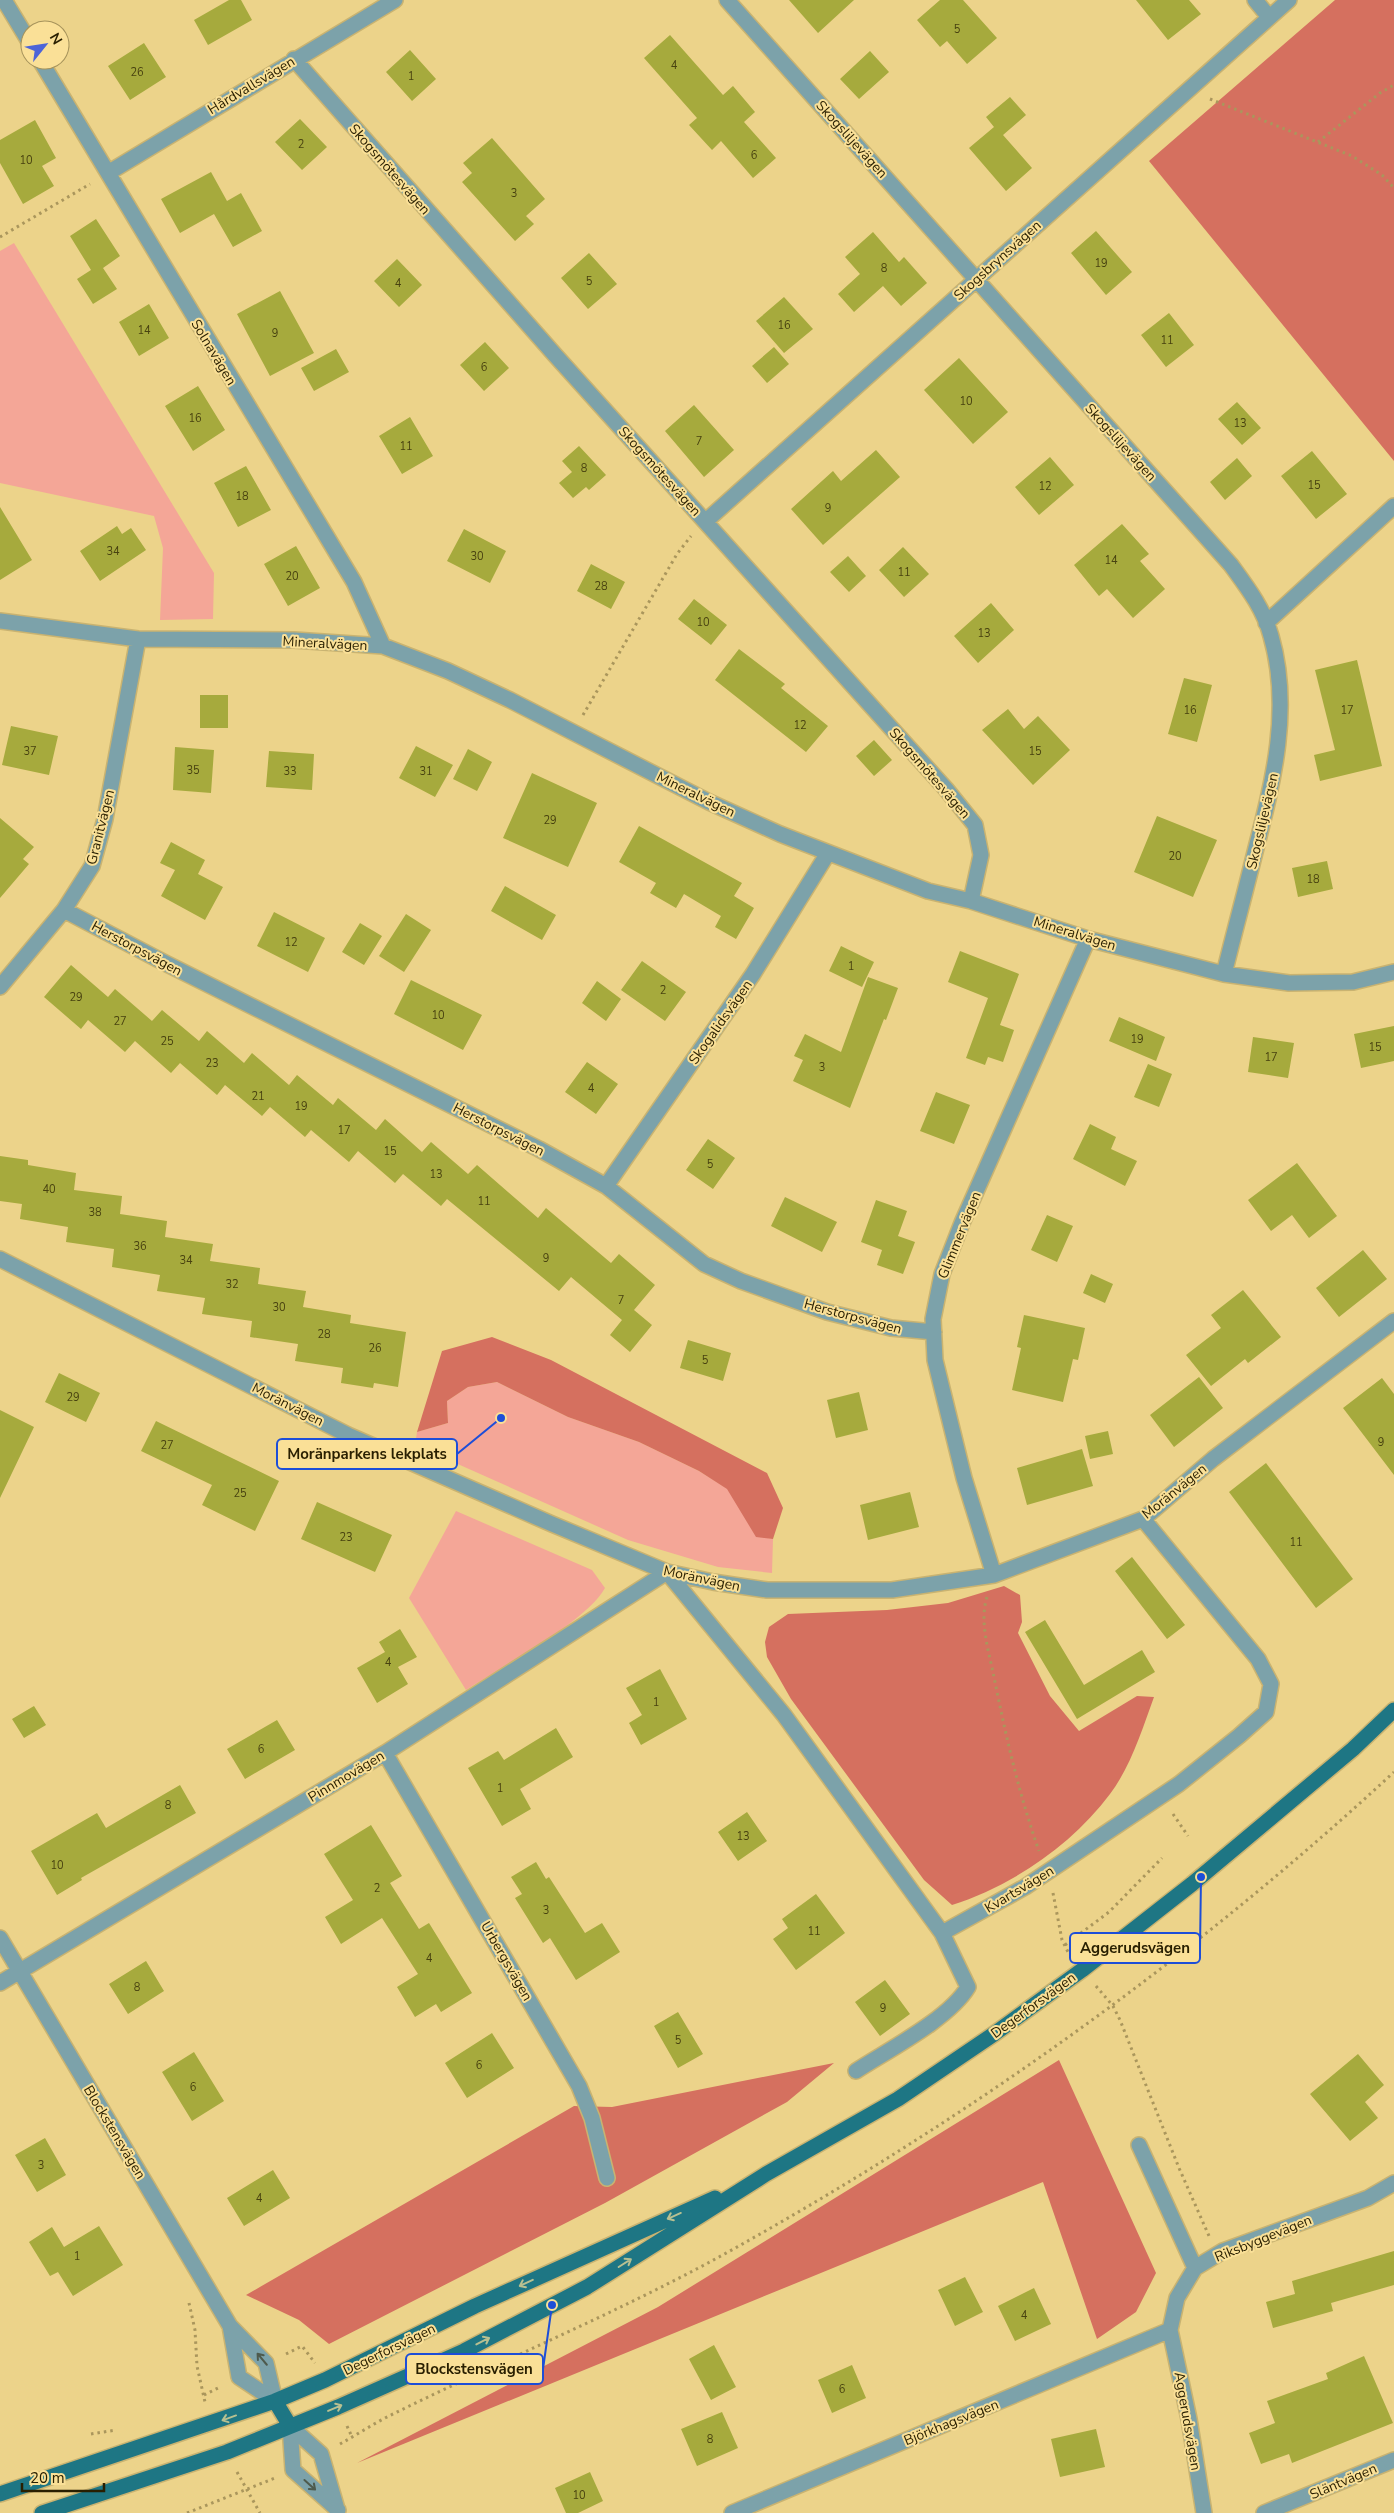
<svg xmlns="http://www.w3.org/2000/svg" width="1394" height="2513" viewBox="0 0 1394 2513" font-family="'Nunito Sans',sans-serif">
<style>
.green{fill:#f4a697}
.forest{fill:#d5705f}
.building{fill:#a6aa3d}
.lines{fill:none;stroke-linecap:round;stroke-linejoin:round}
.minor-casing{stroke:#c9b371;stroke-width:18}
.major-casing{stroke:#c9b371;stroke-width:18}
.path{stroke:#aa965c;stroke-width:3;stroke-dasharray:2.5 4;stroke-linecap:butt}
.minor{stroke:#7ca2aa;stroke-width:15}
.major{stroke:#1e7684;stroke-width:15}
.oneway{stroke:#b8c091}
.oneway2{stroke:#4e5a4d}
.labels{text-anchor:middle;stroke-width:4;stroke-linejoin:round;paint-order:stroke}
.number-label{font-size:11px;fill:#484210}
.street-label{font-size:14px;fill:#291f01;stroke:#fae097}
.leader{fill:none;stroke:#1d4ed8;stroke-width:2}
.callout-dot{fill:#1d4ed8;stroke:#fae097;stroke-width:2}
.callout{fill:#fae097;stroke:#1d4ed8;stroke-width:2}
.callout-label{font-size:15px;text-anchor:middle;font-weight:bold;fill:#291f01}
</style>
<rect width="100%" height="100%" fill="#ecd38a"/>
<path class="green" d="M14,243L214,573L213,619L160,620L163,548L154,516L0,483V251Z
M497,1382L568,1417L639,1442L699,1471L728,1489L756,1536L773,1539L772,1573L718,1567L628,1540L415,1445L417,1432L448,1423L447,1401L468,1387Z
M456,1511L592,1570L605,1588C586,1622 502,1667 466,1690L409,1598Z"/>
<path class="forest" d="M1335,0H1394V461L1149,161Z
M492,1337L551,1360L767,1473L783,1508L773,1539L756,1537L727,1489L699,1471L639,1442L568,1417L497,1382L468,1387L447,1401L448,1423L417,1432L442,1351Z
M1004,1586L1020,1595L1022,1622L1018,1633L1050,1696L1079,1731L1137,1696L1154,1697C1142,1730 1131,1766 1110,1794C1072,1845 1012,1886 952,1905L924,1880L791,1699L767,1657L765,1642L769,1627L788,1614L887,1610L948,1603Z
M1059,2060L1156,2273L1136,2312L1097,2339L1043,2182L357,2463L658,2307Z
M834,2063L787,2102L605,2203L329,2344L299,2320L246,2295L574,2106L612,2107Z"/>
<path class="building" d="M229,0H241L252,20L208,45L194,20Z
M789,0H854L818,33Z
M940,0H963L997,38L967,64L947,41L940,47L917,20Z
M1136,0H1189L1201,14L1168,40Z
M670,35L723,95L733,86L755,112L744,122L776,158L753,178L721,141L712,150L689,125L697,118L644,58Z
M144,43L166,77L130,100L108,66Z
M410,50L436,79L412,101L386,72Z
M870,51L889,72L859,99L840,79Z
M1010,97L1026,115L1003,135L1032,168L1006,191L969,148L994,127L986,117Z
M300,119L327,147L302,170L275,142Z
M35,120L56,158L42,166L54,186L23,204L0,163V140Z
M492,138L545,199L526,216L534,224L515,241L462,182L472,173L463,163Z
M211,172L227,201L241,193L262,231L233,247L214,214L180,233L161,199Z
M96,219L120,256L103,268L117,289L93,304L77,279L91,270L70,236Z
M1096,231L1132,272L1106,295L1071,253Z
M873,232L899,262L904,257L927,283L901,306L883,286L854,312L838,294L860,274L845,257Z
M589,253L617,284L588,309L561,278Z
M397,259L422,285L399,307L374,281Z
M280,291L314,353L270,376L237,314Z
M784,297L813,329L784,353L756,321Z
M149,304L169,338L139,356L119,322Z
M1169,313L1194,345L1166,367L1141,335Z
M485,342L509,368L484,391L460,365Z
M774,347L789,364L767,383L752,366Z
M336,349L349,372L314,391L301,368Z
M959,358L1008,412L973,444L924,390Z
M198,386L225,430L193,451L165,406Z
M1237,402L1261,428L1242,445L1218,419Z
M694,405L734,450L704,477L665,431Z
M410,417L433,456L402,474L379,436Z
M579,446L606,475L589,490L586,487L573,498L559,483L572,472L562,461Z
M876,450L900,477L823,545L791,509L833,471L841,481Z
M1312,451L1347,494L1316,519L1281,476Z
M1050,457L1074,485L1039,515L1015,487Z
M1237,458L1252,476L1225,500L1210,482Z
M246,466L271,510L238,527L214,483Z
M0,507L32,560L0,580Z
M1122,524L1149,554L1140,561L1165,589L1133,618L1107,589L1099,596L1074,565Z
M117,526L122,534L131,528L146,550L100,581L80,551Z
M464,529L506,551L490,583L447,561Z
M296,546L320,588L288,606L264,564Z
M903,547L929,574L904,597L879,570Z
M848,556L866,576L849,592L830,572Z
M591,564L625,582L611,609L577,591Z
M694,599L727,625L711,645L678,619Z
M991,603L1014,630L978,663L954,636Z
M739,649L785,684L781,688L828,726L806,752L715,680Z
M1357,660L1382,766L1320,781L1314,755L1335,750L1315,670Z
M1184,678L1212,685L1197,742L1168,734Z
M200,695H228V728H200Z
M1008,709L1024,729L1038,716L1070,750L1033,785L982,730Z
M11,726L58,736L49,775L2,765Z
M874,740L892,760L874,776L856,756Z
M416,746L453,765L435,797L399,778Z
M175,747L214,750L211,793L173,790Z
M468,749L492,762L477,791L453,779Z
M269,751L314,754L312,790L266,787Z
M532,773L597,803L568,867L503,838Z
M1157,816L1217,840L1193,897L1134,872Z
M0,818L34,847L23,859L29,864L0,898Z
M639,826L742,883L734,896L754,908L736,939L715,927L721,916L684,894L676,908L650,893L656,883L619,862Z
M171,842L205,860L198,874L223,887L205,920L161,896L175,870L160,863Z
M1327,861L1333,889L1298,897L1292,868Z
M505,886L556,915L542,940L491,911Z
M274,912L325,938L308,972L257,946Z
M406,914L431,930L404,972L379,956Z
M360,923L382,936L364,965L342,952Z
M841,946L874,962L862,987L829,971Z
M960,951L1019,974L1000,1025L1014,1030L1003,1062L988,1057L985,1065L966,1058L988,998L948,982Z
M642,961L686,992L665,1021L621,990Z
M71,965L108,997L115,989L152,1021L162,1010L199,1041L207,1031L244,1063L252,1053L289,1085L297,1075L333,1105L338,1098L376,1130L385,1119L422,1152L431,1142L468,1174L477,1165L538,1218L546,1208L611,1263L619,1254L655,1285L634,1310L652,1325L630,1352L610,1335L622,1320L571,1277L559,1291L447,1199L441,1206L403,1174L395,1183L358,1151L349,1162L311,1130L305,1137L270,1107L262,1116L225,1085L217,1095L180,1063L171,1073L135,1041L125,1052L88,1020L81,1029L44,997Z
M868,977L898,988L886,1020L884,1019L850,1108L793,1081L803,1060L794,1056L805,1034L841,1052Z
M411,980L482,1015L463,1050L394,1014Z
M597,981L621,999L606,1021L582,1003Z
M1119,1017L1165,1037L1156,1061L1109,1041Z
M1394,1026V1061L1361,1068L1354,1034Z
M1253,1037L1294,1043L1288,1078L1248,1072Z
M587,1062L618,1084L596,1114L565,1092Z
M1148,1064L1172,1074L1159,1107L1134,1097Z
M936,1092L970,1105L954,1144L920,1131Z
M1090,1124L1116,1137L1111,1149L1137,1161L1125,1186L1073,1159Z
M708,1139L735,1158L713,1189L686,1170Z
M0,1156L28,1160V1165L76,1173L74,1190L122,1196L120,1214L167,1221L165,1237L213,1244L210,1261L260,1268L258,1284L306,1291L303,1307L351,1315L350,1323L406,1332L398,1387L374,1383L373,1388L341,1383L343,1368L295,1361L298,1344L250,1337L252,1321L202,1314L205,1298L157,1291L160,1275L112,1267L114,1249L66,1242L68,1227L20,1219L22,1204L0,1201Z
M1297,1163L1337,1216L1309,1238L1292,1215L1271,1231L1248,1200Z
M785,1197L837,1222L822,1252L771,1226Z
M876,1200L907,1211L898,1236L915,1242L903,1274L877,1265L882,1250L861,1242Z
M1047,1215L1073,1226L1057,1262L1031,1250Z
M1363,1250L1387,1279L1339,1317L1316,1288Z
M1091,1274L1113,1284L1105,1303L1083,1293Z
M1243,1290L1281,1337L1248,1363L1245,1359L1211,1386L1186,1355L1221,1328L1211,1315Z
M1024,1315L1085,1328L1078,1360L1073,1359L1063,1402L1012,1390L1021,1348L1017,1347Z
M688,1340L731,1353L723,1381L680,1368Z
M59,1373L100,1393L86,1422L45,1402Z
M1199,1377L1223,1408L1174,1447L1150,1415Z
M1382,1378L1394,1394V1475L1343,1408Z
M859,1392L868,1430L836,1438L827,1400Z
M0,1410L34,1427L0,1498Z
M156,1421L279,1481L255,1531L202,1505L212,1485L141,1451Z
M1108,1431L1113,1454L1090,1459L1085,1436Z
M1082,1449L1093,1486L1027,1505L1017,1468Z
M1266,1463L1353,1579L1316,1608L1229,1492Z
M910,1492L919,1527L868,1540L860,1505Z
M317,1502L392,1535L375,1572L301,1539Z
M1132,1557L1185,1625L1167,1639L1115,1571Z
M1045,1620L1084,1685L1142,1650L1155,1672L1077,1719L1025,1632Z
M400,1629L417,1657L398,1667L408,1684L377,1703L357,1668L385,1652L379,1642Z
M660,1669L687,1719L641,1745L629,1723L642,1715L626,1688Z
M34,1706L46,1725L24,1738L12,1719Z
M277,1720L295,1750L245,1779L227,1749Z
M556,1728L573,1757L520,1789L531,1809L502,1826L468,1768L498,1751L504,1760Z
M180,1785L196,1813L81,1878L82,1880L57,1895L31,1851L97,1813L106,1828Z
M747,1812L767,1841L738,1861L718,1832Z
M371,1825L402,1876L390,1883L419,1929L429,1923L472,1993L441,2012L436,2004L415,2017L397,1987L418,1974L382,1918L341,1944L325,1917L353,1900L324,1854Z
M536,1862L546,1879L549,1877L585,1933L602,1923L620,1952L576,1980L550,1938L543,1943L515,1898L522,1894L511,1877Z
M816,1894L845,1933L796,1970L773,1939L788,1928L782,1919Z
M146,1961L164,1991L128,2014L109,1984Z
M885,1980L910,2014L880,2036L855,2002Z
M678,2012L703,2054L678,2068L654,2026Z
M492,2033L514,2068L467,2098L445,2063Z
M194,2052L224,2101L192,2121L162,2072Z
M1358,2054L1384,2085L1365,2102L1378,2118L1350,2141L1310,2094Z
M45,2138L66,2175L37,2192L15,2155Z
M273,2170L290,2198L244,2226L227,2198Z
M99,2226L123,2265L73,2296L58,2272L50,2276L29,2242L52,2227L64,2247Z
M1394,2251V2285L1331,2303L1333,2311L1273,2328L1266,2302L1295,2294L1292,2281Z
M965,2277L983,2312L955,2326L938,2290Z
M1034,2288L1051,2324L1015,2341L998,2306Z
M714,2345L736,2387L711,2400L689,2359Z
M1364,2356L1393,2423L1292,2463L1289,2454L1261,2464L1249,2433L1275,2423L1267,2401L1328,2379L1326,2373Z
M852,2365L866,2398L832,2413L818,2380Z
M722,2412L738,2448L697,2466L681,2429Z
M1096,2429L1105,2467L1060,2477L1051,2439Z
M590,2472L603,2501L578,2513H566L555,2488Z"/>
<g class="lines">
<defs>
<path id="minor" d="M4,0L30,43
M727,0L1231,565C1247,587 1264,609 1271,636C1292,709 1273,782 1255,852C1245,893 1234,933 1224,974
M1255,0L1269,17
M294,59L555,355L946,789L975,825L981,855L971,901
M40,60L354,582L383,646
M108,173L395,0
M706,521L1289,0
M0,621L138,639L294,640L383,646L448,671L510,700L709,802L780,834L928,891L971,901L1088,939L1224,974L1289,983L1353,982L1394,972
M1266,623L1394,506
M64,910L165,963L539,1149L606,1186L704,1264L741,1281L827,1312L891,1328L934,1332
M0,987L64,910L92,866L105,819L138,639
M606,1186L753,974L828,853
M0,1259L348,1435L552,1524L667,1572L713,1582L767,1590H892L994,1575L1143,1519L1213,1459L1394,1321
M994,1575L964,1478L935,1360L933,1319L942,1274L962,1223L1088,939
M385,1753L579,2086L592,2118L607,2178
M0,1938L230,2326L266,2363L275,2401
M0,1983L385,1753L667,1572L784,1715L942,1933L1025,1887L1179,1784L1239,1736L1266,1712L1271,1684L1258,1659L1143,1519
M856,2071C888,2050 949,2019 968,1987L942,1933
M1139,2145L1195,2268
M230,2326L239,2377L275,2401
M290,2426L293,2470L338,2510
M290,2426L321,2454L337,2509
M732,2513L1170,2330
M1204,2513L1189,2419L1170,2330L1177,2298L1195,2268L1223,2251L1368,2198L1394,2183
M1264,2513L1394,2460"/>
<path id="major" d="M275,2401L290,2426
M0,2494L275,2401L325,2380L475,2306L715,2198
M42,2513L227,2452L338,2407L464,2351L587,2287L766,2174L898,2099L994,2034L1082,1970L1192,1884L1353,1749L1394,1710"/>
</defs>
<use href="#minor" class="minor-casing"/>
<use href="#major" class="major-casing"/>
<path class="path" d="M1210,99L1352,156L1382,175L1394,188
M1318,142L1380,93L1394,85
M0,237L90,184
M583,715L677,554L691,536
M987,1597C979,1622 989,1652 994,1677C1006,1737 1019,1794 1039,1851
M1173,1814L1188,1836
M1053,1893L1062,1940L1069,1954
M1065,1945L1109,1912L1162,1858
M1096,1986L1113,2006L1120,2020L1179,2168L1209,2236
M189,2303L195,2330L197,2366L205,2402
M286,2354L302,2346L315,2363
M204,2395L220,2387
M347,2426L352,2437
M91,2434L116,2430
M340,2444C358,2434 376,2422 395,2413C503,2360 614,2314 719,2257C962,2123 1190,1961 1394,1772
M237,2472L260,2513
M187,2513L275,2478"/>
<use href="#minor" class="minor"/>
<use href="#major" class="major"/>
</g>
<defs><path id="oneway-shaft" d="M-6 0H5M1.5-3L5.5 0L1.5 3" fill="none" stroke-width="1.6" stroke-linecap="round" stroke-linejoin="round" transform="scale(1.25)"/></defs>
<g class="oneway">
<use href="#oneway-shaft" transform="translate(674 2216) rotate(156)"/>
<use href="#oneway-shaft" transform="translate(625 2263) rotate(-32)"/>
<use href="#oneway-shaft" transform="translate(526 2283) rotate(155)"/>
<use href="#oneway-shaft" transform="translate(483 2341) rotate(-27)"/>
<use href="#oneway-shaft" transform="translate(335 2408) rotate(-23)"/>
<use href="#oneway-shaft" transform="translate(229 2418) rotate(160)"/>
</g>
<g class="oneway2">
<use href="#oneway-shaft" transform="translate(262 2359) rotate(-130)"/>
<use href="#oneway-shaft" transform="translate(310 2485) rotate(42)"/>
</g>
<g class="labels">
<g class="number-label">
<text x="957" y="33">5</text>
<text x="674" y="69">4</text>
<text x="137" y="76">26</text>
<text x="411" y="80">1</text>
<text x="301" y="148">2</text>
<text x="754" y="159">6</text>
<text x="26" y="164">10</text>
<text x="514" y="197">3</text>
<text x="1101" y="267">19</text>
<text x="884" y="272">8</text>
<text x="589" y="285">5</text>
<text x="398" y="287">4</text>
<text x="784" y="329">16</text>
<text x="144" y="334">14</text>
<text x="275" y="337">9</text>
<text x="1167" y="344">11</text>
<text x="484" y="371">6</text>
<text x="966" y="405">10</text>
<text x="195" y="422">16</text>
<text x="1240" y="427">13</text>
<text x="699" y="445">7</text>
<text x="406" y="450">11</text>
<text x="584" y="472">8</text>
<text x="1314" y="489">15</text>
<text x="1045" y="490">12</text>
<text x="242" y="500">18</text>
<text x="828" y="512">9</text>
<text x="113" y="555">34</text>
<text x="477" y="560">30</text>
<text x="1111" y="564">14</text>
<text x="904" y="576">11</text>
<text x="292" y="580">20</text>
<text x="601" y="590">28</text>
<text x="703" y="626">10</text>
<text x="984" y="637">13</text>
<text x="1190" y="714">16</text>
<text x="1347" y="714">17</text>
<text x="800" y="729">12</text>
<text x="30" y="755">37</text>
<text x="1035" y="755">15</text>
<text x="193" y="774">35</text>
<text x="290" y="775">33</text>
<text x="426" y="775">31</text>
<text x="550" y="824">29</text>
<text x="1175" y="860">20</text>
<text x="1313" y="883">18</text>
<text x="291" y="946">12</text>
<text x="851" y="970">1</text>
<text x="663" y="994">2</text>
<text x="76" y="1001">29</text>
<text x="438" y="1019">10</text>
<text x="120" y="1025">27</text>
<text x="1137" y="1043">19</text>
<text x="167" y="1045">25</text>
<text x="1375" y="1051">15</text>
<text x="1271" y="1061">17</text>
<text x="212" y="1067">23</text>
<text x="822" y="1071">3</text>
<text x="591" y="1092">4</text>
<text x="258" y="1100">21</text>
<text x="301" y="1110">19</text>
<text x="344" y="1134">17</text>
<text x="390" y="1155">15</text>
<text x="710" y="1168">5</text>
<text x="436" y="1178">13</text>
<text x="49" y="1193">40</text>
<text x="484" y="1205">11</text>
<text x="95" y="1216">38</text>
<text x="140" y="1250">36</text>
<text x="546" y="1262">9</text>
<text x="186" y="1264">34</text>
<text x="232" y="1288">32</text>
<text x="621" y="1304">7</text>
<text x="279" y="1311">30</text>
<text x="324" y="1338">28</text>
<text x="375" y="1352">26</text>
<text x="705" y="1364">5</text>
<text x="73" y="1401">29</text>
<text x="1381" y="1446">9</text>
<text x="167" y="1449">27</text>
<text x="240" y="1497">25</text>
<text x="346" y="1541">23</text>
<text x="1296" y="1546">11</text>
<text x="388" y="1666">4</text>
<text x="656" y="1706">1</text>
<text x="261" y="1753">6</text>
<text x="500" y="1792">1</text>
<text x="168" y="1809">8</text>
<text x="743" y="1840">13</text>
<text x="57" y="1869">10</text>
<text x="377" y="1892">2</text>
<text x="546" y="1914">3</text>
<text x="814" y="1935">11</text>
<text x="429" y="1962">4</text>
<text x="137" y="1991">8</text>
<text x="883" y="2012">9</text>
<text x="678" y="2044">5</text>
<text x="479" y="2069">6</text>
<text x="193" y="2091">6</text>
<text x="41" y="2169">3</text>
<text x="259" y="2202">4</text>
<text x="77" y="2260">1</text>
<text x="1024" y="2319">4</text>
<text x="842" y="2393">6</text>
<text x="710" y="2443">8</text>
<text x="579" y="2499">10</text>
</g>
<g class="street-label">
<text transform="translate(251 85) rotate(-31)" y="5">Hårdvallsvägen</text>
<text transform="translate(852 139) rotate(48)" y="5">Skogsliljevägen</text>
<text transform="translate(390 169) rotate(49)" y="5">Skogsmötesvägen</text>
<text transform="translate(997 260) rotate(-42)" y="5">Skogsbrynsvägen</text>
<text transform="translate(214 352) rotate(59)" y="5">Solnavägen</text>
<text transform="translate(1121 442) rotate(48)" y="5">Skogsliljevägen</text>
<text transform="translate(660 471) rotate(48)" y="5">Skogsmötesvägen</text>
<text transform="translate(325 643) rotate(3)" y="5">Mineralvägen</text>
<text transform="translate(930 773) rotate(49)" y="5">Skogsmötesvägen</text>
<text transform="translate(696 794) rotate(26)" y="5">Mineralvägen</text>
<text transform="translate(1262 821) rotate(-77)" y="5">Skogsliljevägen</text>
<text transform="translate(100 827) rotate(-76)" y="5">Granitvägen</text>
<text transform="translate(1075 933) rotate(17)" y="5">Mineralvägen</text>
<text transform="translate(137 948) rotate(28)" y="5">Herstorpsvägen</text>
<text transform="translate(720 1022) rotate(-55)" y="5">Skogalidsvägen</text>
<text transform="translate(499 1129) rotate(27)" y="5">Herstorpsvägen</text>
<text transform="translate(959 1235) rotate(-68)" y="5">Glimmervägen</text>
<text transform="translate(853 1316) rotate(15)" y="5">Herstorpsvägen</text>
<text transform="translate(288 1404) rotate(27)" y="5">Moränvägen</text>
<text transform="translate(1174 1491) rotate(-39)" y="5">Moränvägen</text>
<text transform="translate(702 1578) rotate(12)" y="5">Moränvägen</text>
<text transform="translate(346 1776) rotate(-31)" y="5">Pinnmovägen</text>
<text transform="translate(1019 1889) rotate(-31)" y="5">Kvartsvägen</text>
<text transform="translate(507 1961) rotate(60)" y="5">Urbergsvägen</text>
<text transform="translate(1033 2005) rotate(-36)" y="5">Degerforsvägen</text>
<text transform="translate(115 2132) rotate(59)" y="5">Blockstensvägen</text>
<text transform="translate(1263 2238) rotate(-22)" y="5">Riksbyggevägen</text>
<text transform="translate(389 2349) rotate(-26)" y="5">Degerforsvägen</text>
<text transform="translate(1188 2421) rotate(80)" y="5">Aggerudsvägen</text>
<text transform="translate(951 2422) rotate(-22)" y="5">Björkhagsvägen</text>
<text transform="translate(1343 2481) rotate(-23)" y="5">Släntvägen</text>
</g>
</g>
<path class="leader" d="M501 1418L457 1454M1201 1877L1200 1948M552 2305L543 2369"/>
<g class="callout-dot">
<circle cx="501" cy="1418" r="5"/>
<circle cx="1201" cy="1877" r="5"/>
<circle cx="552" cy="2305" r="5"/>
</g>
<g class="callout">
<rect x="277" y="1439" width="180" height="30" rx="5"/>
<rect x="1070" y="1933" width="130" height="30" rx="5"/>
<rect x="406" y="2354" width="137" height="30" rx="5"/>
</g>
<g class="callout-label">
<text x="367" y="1459">Moränparkens lekplats</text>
<text x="1135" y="1953">Aggerudsvägen</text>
<text x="474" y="2374">Blockstensvägen</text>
</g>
<g transform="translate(45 45) rotate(60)"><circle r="24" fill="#fae097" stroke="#a6935b"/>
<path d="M0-4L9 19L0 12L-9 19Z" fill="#4d64d8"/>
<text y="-8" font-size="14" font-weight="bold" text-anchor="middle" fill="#291f01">N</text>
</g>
<path d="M22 2483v8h82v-8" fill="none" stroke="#291f01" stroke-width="2.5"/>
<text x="30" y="2483" font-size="15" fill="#291f01" stroke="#fae097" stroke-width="4" paint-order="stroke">20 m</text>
</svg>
